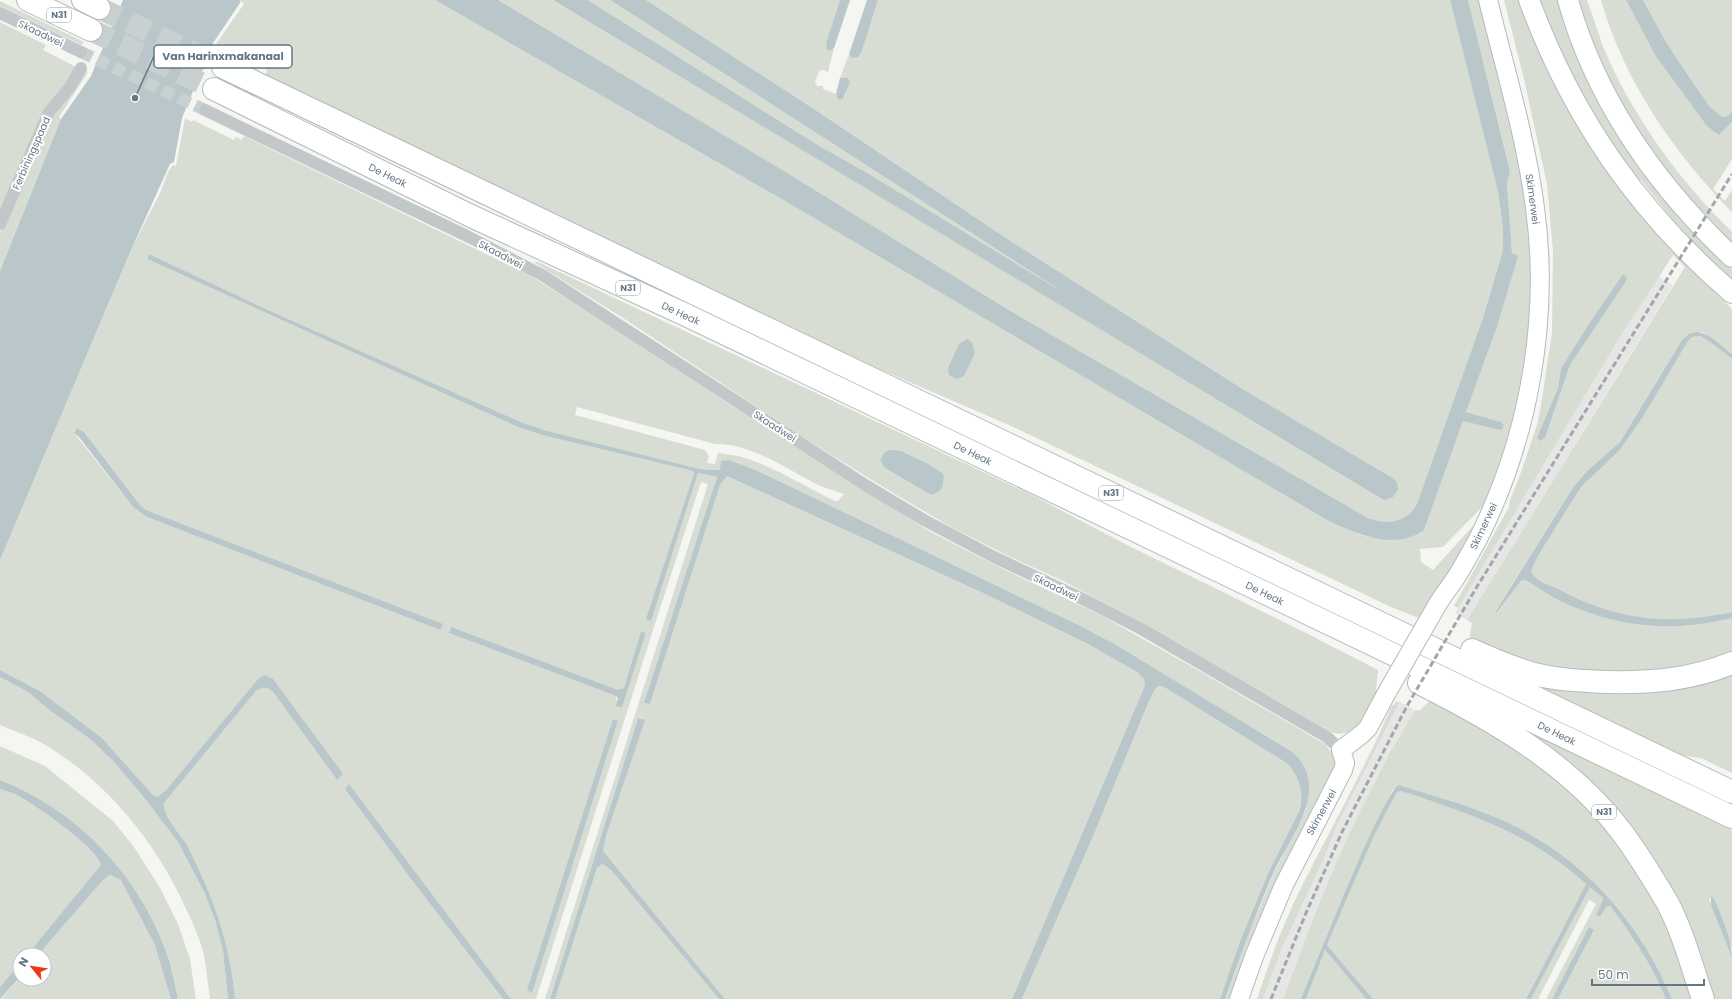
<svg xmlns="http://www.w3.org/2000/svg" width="1732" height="999" viewBox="0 0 1732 999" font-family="Poppins,sans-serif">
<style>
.built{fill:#e6e6e5}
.green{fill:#d7ddd2;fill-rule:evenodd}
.water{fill:#b9c7cb}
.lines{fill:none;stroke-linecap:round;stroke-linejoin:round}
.street-tunnel{stroke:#c9d0d0;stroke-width:12;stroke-dasharray:12 6;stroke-linecap:butt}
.highway-tunnel{stroke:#c9d0d0;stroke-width:22;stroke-dasharray:22 11;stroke-linecap:butt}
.secondary-casing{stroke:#b4babe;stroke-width:20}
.primary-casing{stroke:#b5babd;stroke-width:22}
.highway-casing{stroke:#b7babd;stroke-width:24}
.street{stroke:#c2c7c9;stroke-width:12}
.secondary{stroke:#fff;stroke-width:18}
.primary{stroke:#fff;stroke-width:20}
.highway{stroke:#fff;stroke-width:22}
.rail{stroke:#a0a8ad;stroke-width:3;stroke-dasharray:6 3;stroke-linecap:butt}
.secondary-bridge-casing{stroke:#b4babe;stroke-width:20;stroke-linecap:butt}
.secondary-bridge{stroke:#fff;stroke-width:18}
.labels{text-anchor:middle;stroke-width:4;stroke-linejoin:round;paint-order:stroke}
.shield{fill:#fff;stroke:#92a0a9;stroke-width:1}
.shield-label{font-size:9px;font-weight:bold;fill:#637884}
.street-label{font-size:10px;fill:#637884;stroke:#fff}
.leader{fill:none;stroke:#637884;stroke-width:1.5}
.callout-dot{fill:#637884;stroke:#fff;stroke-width:1.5}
.callout{fill:#fff;stroke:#637884;stroke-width:1.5}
.callout-label{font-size:11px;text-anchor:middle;font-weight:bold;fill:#637884}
</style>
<rect width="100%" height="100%" fill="#f5f5f1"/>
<path class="built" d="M1659,276L1673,285L1467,620L1455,613L1620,337Z
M1399,701L1415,710L1375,780L1348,837L1299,955L1283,999H1263L1282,948L1325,856L1338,823Z"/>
<path class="green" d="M240,0H435L785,201L1358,534L1368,537L1424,530L1463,420L1503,428L1504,425L1501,422L1466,412L1497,327L1517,256L1512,253L1507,183L1510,170L1468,0H1480L1521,168L1530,240L1531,302L1521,391L1514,421L1488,501L1443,547L1420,549L1421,562L1433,570L1471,528L1473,526L1475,528L1421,619L1391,607L1009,425L856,359L265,76L267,70L222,49L223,47L216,44L244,4L241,1L240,3Z
M498,0H553L1257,422L1391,477L1241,388L1006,238L814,109L646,0H840L826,43L830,51L834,48L828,72L823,70L819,71L815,82L817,86H823V89L836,94L838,100L843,99L846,94L845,78H840L849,54L852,58L862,51L878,0H1450L1498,192L1503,229V250L1483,318L1422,493C1419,498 1417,506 1413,510C1401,524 1383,524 1368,518L1007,309L794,177Z
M588,0H610L1063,292L869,174L816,144Z
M1504,0H1519L1529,28L1549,72L1675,251L1732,309V354L1702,332L1682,340L1620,442L1587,471L1574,486L1495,611L1497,612L1521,581L1524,580C1544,588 1561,602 1581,610C1628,629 1683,631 1732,618V651L1695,669L1621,678L1540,668L1469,640L1472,623L1467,620L1685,267L1673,255L1620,337L1458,608L1454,606L1509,507L1510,500L1520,475L1537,425L1541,405L1552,333L1553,251L1547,184L1524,79ZM1623,274L1627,278L1625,283L1570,365L1545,438L1540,440L1558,388L1561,368L1592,319Z
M1538,0H1559L1576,50L1716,255L1732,269V283L1696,249L1641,180L1639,181C1622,159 1605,137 1592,113C1571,77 1554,39 1538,0Z
M1576,0H1587C1593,16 1598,33 1604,49C1633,117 1679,180 1732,232V243L1666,173L1623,108L1595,50Z
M1601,0H1626L1655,55L1719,135L1732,122V159L1713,189L1725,201L1732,190V212C1674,153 1624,81 1601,0Z
M1643,0H1732V111L1728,116L1722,117L1710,107L1666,42Z
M0,1L84,42L82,45L0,6Z
M0,22L46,45L43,50L78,68L0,215Z
M85,70L88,72L59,117L61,119L0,271V232L42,132Z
M185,118L192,122L193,120L234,140L236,137L242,140L244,136L527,274L597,317L726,402L929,531L1005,570L1097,613L1196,669L1325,744L1333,755L1337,766L1232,999H1225L1245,942L1274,873L1305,811L1307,801L1305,767L1143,662L972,575L758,471L700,469L544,430L521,422L268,310L149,254L147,259L518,427L542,435L693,471L694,474L651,620L698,473L717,477L645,703L650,704L720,485L727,476L983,593L1088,644L1137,672L1144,678L1145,685L1140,697L1012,999H725L603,851L607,833L644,719L638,718L550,999H545L708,484L701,482L653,630L536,999H511L349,785L345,789L411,879L503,999H235C230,942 213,896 187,845C180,833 163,817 164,803L256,691C263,687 267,686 273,692L336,779L342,774L269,676L167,789L158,797L153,795L102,738L40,691L0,670V560L131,250L160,193L168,172L173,165L176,166ZM577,407L715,444C749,442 790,471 820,486C828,489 836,491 844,494L838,501H835C808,488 782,472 754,461C743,456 731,455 718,453L715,464L707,463L709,456L705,450L575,415ZM77,428L84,432L140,505L146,510L442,624L440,630L147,517L133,507L74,433ZM450,628L618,690L624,688L641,631L646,633L622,708L617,702L616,696L449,633ZM613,720L618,721L531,992Z
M536,261L1032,495L1127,545L1302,631L1378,670L1376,690L1378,692C1367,712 1361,737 1333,733L1127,615L1063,581L1006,555L951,527L893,493L801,436L623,318L535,263ZM884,453L938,492L931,495L885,468L880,460Z
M1700,336L1710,342L1732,359V612C1714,616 1696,621 1677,620C1626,620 1575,604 1532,575L1531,571L1538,556L1581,487L1620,450L1643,417L1688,341L1692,337Z
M1732,670V773L1701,758L1684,756L1512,676Z
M0,677L28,692L48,709L90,739L113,761L142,795L178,842L205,894L215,920L223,951L228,999H210C208,986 207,973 205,960C202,943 194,926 187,911C157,843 107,781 42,743C29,736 14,731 0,725Z
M1159,686L1164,687L1288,764C1299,777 1304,792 1300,809L1269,871L1240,941L1220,999H1022L1094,834L1149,701L1156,688Z
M1432,699L1529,752L1608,825L1661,904L1697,999H1672C1636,912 1570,844 1481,811C1472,808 1461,806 1452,804C1432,799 1412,794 1393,789C1358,857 1329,928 1301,999H1283C1310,925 1339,851 1375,781C1387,757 1402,733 1415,710L1419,711Z
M1396,701L1399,703L1338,823L1325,856L1282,948L1263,999H1257C1270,960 1284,921 1303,884C1333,824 1366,767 1392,705H1394Z
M1496,716L1732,830V949L1713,897L1709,899L1732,958V999H1708L1649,863Z
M0,746L45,766L113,821L134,847L159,886L178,924L190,959L196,999H178C174,981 171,963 164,946C135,871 75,809 0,780Z
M0,789C5,791 10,792 15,794C34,804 95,846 101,866L27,955H20V963L0,987Z
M1401,791C1427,800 1454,807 1480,818C1519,834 1554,855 1586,884L1526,999H1373L1327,945L1374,836L1397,792Z
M602,864L606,866L611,870L719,999H555L597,868Z
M110,875L121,879C142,916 164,957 171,999H1L20,977V979H44V955H38L103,880Z
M1590,886L1603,898L1600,917L1607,906H1610C1632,935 1652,965 1666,999H1558L1594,930L1590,928L1552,999H1546L1596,904L1589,900L1538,999H1531Z
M1325,950L1366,999H1306Z"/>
<path class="water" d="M123,0H240V3L213,43L182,118L174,162L170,164L131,250L0,560V271L61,119L91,76Z
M435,0H498L794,177L1007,309L1368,518C1383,524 1401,524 1413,510C1417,506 1419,498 1421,493L1483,318L1503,250V229L1498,192L1450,0H1468L1510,171L1507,183L1512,253L1518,256L1497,327L1466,412L1501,422L1504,425L1503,428L1501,430L1463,421L1424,530C1395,551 1357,534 1329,521L785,201Z
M553,0H588L816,144L869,174L1063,292L610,0H646L814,109L1006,238L1241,388L1391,477L1397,482L1398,490L1393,497L1384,500Z
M840,0H850L834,48L830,51L827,49L826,43Z
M867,0H878L862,51L858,57L852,58L849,54Z
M1626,0H1643L1666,42L1688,75L1710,107L1722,117L1728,116L1732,111V122L1719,135L1707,126L1655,55Z
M840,78H848L850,82L843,99L838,100L836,94Z
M149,254L268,310L521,422L544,430L700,469L720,470L721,461L728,460L758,471L1078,625L1116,645L1292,752C1302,760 1308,771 1309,784C1311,814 1285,847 1273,874C1255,915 1240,957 1225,999H1220L1240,941L1269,871L1300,809C1304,792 1299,777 1288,764L1164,687L1159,686L1156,688L1149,701L1094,834L1022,999H1012L1140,697L1145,685L1144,679L1137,672L1088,644L983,593L727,476L720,485L650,704L644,703L717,477L698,473L651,621L646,619L694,474L693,471L542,435L518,427L147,259Z
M1623,274L1627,278L1625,283L1570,365L1545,438L1540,441L1537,438L1558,388L1561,368L1592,319Z
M1697,332C1710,333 1722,347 1732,354V359L1710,342L1700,336L1692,337L1688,341L1643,417L1620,450L1581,487L1538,556L1531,571C1534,580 1549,585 1558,589C1615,620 1668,626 1732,612V618C1682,631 1629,629 1581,610C1570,606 1558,600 1548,594C1540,590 1533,583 1524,580L1521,581L1497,612H1495L1574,486L1587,471L1620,442L1682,340L1689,334Z
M967,339L972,342L975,353L964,376L957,379L949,375L948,371L949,366L959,344Z
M77,428L84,432L140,505L146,510L443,624L440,630L147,517L133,507L79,437L74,433Z
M889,450L901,451L928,464L942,473L944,476L942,488L938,492L931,495L885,468L880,460L884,453Z
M451,627L618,690L624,688L641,631L646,633L622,708L616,706L618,698L616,696L449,633Z
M0,670L40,691L102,738L153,795L158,797L167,789L259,678L265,675L273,679L343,774L337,780L273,692C267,686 263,687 256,691L164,803C163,817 180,833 187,845C213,896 230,942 235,999H228L223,951L215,920L205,894L178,842L142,795L113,761L90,739L48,709L28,692L0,677Z
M638,718L645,720L607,833L603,851L725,999H719L611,870L606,866L602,864L597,868L555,999H550Z
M613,719L618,721L532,993L527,990Z
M0,780C75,809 135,871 164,946C171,963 174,981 178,999H171L155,945L121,880L110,875L103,880L38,955H27L101,865C95,846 34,804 15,794C10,792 5,791 0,789Z
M349,784L511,999H503L411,879L345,789Z
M1399,785C1426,794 1453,801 1480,811C1569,843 1636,912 1672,999H1666C1652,965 1632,935 1610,906H1607L1600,917L1596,915L1602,902L1603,898L1590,887L1531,999H1526L1586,884C1530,833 1471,814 1401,791L1397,792L1374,836L1327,945L1373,999H1366L1325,950L1306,999H1301C1312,973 1384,789 1399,785Z
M1711,897H1713C1721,914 1732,940 1732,958L1711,905Z
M1589,927L1594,930L1558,999H1552Z
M20,963V977L0,999V987Z"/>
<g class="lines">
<path class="street-tunnel" d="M81,52L205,110"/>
<path class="highway-tunnel" d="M99,8L223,67
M91,30L214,89"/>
<defs>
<path id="secondary" d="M1436,607C1442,596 1450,587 1457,576C1465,563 1472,550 1479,537C1529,437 1550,319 1535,208C1526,138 1505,69 1488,0
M1239,999L1255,954L1284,885L1343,770L1345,763L1341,750L1362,734L1368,728L1386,694"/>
<path id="primary" d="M1529,0C1572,117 1638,212 1732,293
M1568,0C1596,100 1657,186 1732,257"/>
<path id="highway" d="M28,0L91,30
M83,0L99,8
M223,67L1732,792
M214,89L471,216L684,314L1732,817
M1472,650C1492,659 1513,668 1534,674C1558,680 1583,681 1607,682C1650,683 1691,680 1732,663
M1419,683C1493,720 1569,763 1621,831C1636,851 1654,880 1667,902C1683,932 1692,967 1703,999"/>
</defs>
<use href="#secondary" class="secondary-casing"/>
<use href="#primary" class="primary-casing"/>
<use href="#highway" class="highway-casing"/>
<path class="street" d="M0,13L81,52
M205,110L469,237L542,275L867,486L924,520L994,557L1089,602L1143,630L1327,737L1341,750
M0,224L49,112L70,87L81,68"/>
<use href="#secondary" class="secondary"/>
<use href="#primary" class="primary"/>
<use href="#highway" class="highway"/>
<path class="rail" d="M1271,999L1306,913L1342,832L1407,706L1478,585L1732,174"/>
<defs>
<path id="secondary-bridge" d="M1386,694L1436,607"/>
</defs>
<use href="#secondary-bridge" class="secondary-bridge-casing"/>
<use href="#secondary-bridge" class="secondary-bridge"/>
</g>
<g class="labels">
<g class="shield">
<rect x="47" y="8" width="24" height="14" rx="3"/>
<rect x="616" y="281" width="24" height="14" rx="3"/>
<rect x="1099" y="486" width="24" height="14" rx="3"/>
<rect x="1592" y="805" width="24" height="14" rx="3"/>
</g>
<g class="shield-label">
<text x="59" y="18">N31</text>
<text x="628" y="291">N31</text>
<text x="1111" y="496">N31</text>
<text x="1604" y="815">N31</text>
</g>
<g class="street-label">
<text transform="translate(41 33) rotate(26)" y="4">Skaadwei</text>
<text transform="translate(31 153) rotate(-66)" y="4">Ferbiningspaad</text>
<text transform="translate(388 175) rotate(26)" y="4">De Heak</text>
<text transform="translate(1533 199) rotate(82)" y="4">Skimerwei</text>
<text transform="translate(501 254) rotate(28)" y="4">Skaadwei</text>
<text transform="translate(681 313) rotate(25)" y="4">De Heak</text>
<text transform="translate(775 426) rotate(33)" y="4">Skaadwei</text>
<text transform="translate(973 453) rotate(26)" y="4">De Heak</text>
<text transform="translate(1483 526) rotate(-65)" y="4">Skimerwei</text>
<text transform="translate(1056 587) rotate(26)" y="4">Skaadwei</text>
<text transform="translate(1265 593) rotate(26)" y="4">De Heak</text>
<text transform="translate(1557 733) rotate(26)" y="4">De Heak</text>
<text transform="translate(1321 812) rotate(-61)" y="4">Skimerwei</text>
</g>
</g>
<path class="leader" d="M135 98L154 56"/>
<circle class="callout-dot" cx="135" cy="98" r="4"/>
<rect class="callout" x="154" y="45" width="138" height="23" rx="4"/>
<g class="callout-label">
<text x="223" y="60">Van Harinxmakanaal</text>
</g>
<g transform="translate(32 967) rotate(300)"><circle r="19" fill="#ffffff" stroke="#c1c9ce"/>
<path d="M0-3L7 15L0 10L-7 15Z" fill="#eb391b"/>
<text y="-6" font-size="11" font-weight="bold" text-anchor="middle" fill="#637884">N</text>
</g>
<path d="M1592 979v6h112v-6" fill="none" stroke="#637884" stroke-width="2"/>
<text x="1598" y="979" font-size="12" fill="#637884" stroke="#ffffff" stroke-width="3" paint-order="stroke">50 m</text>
</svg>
